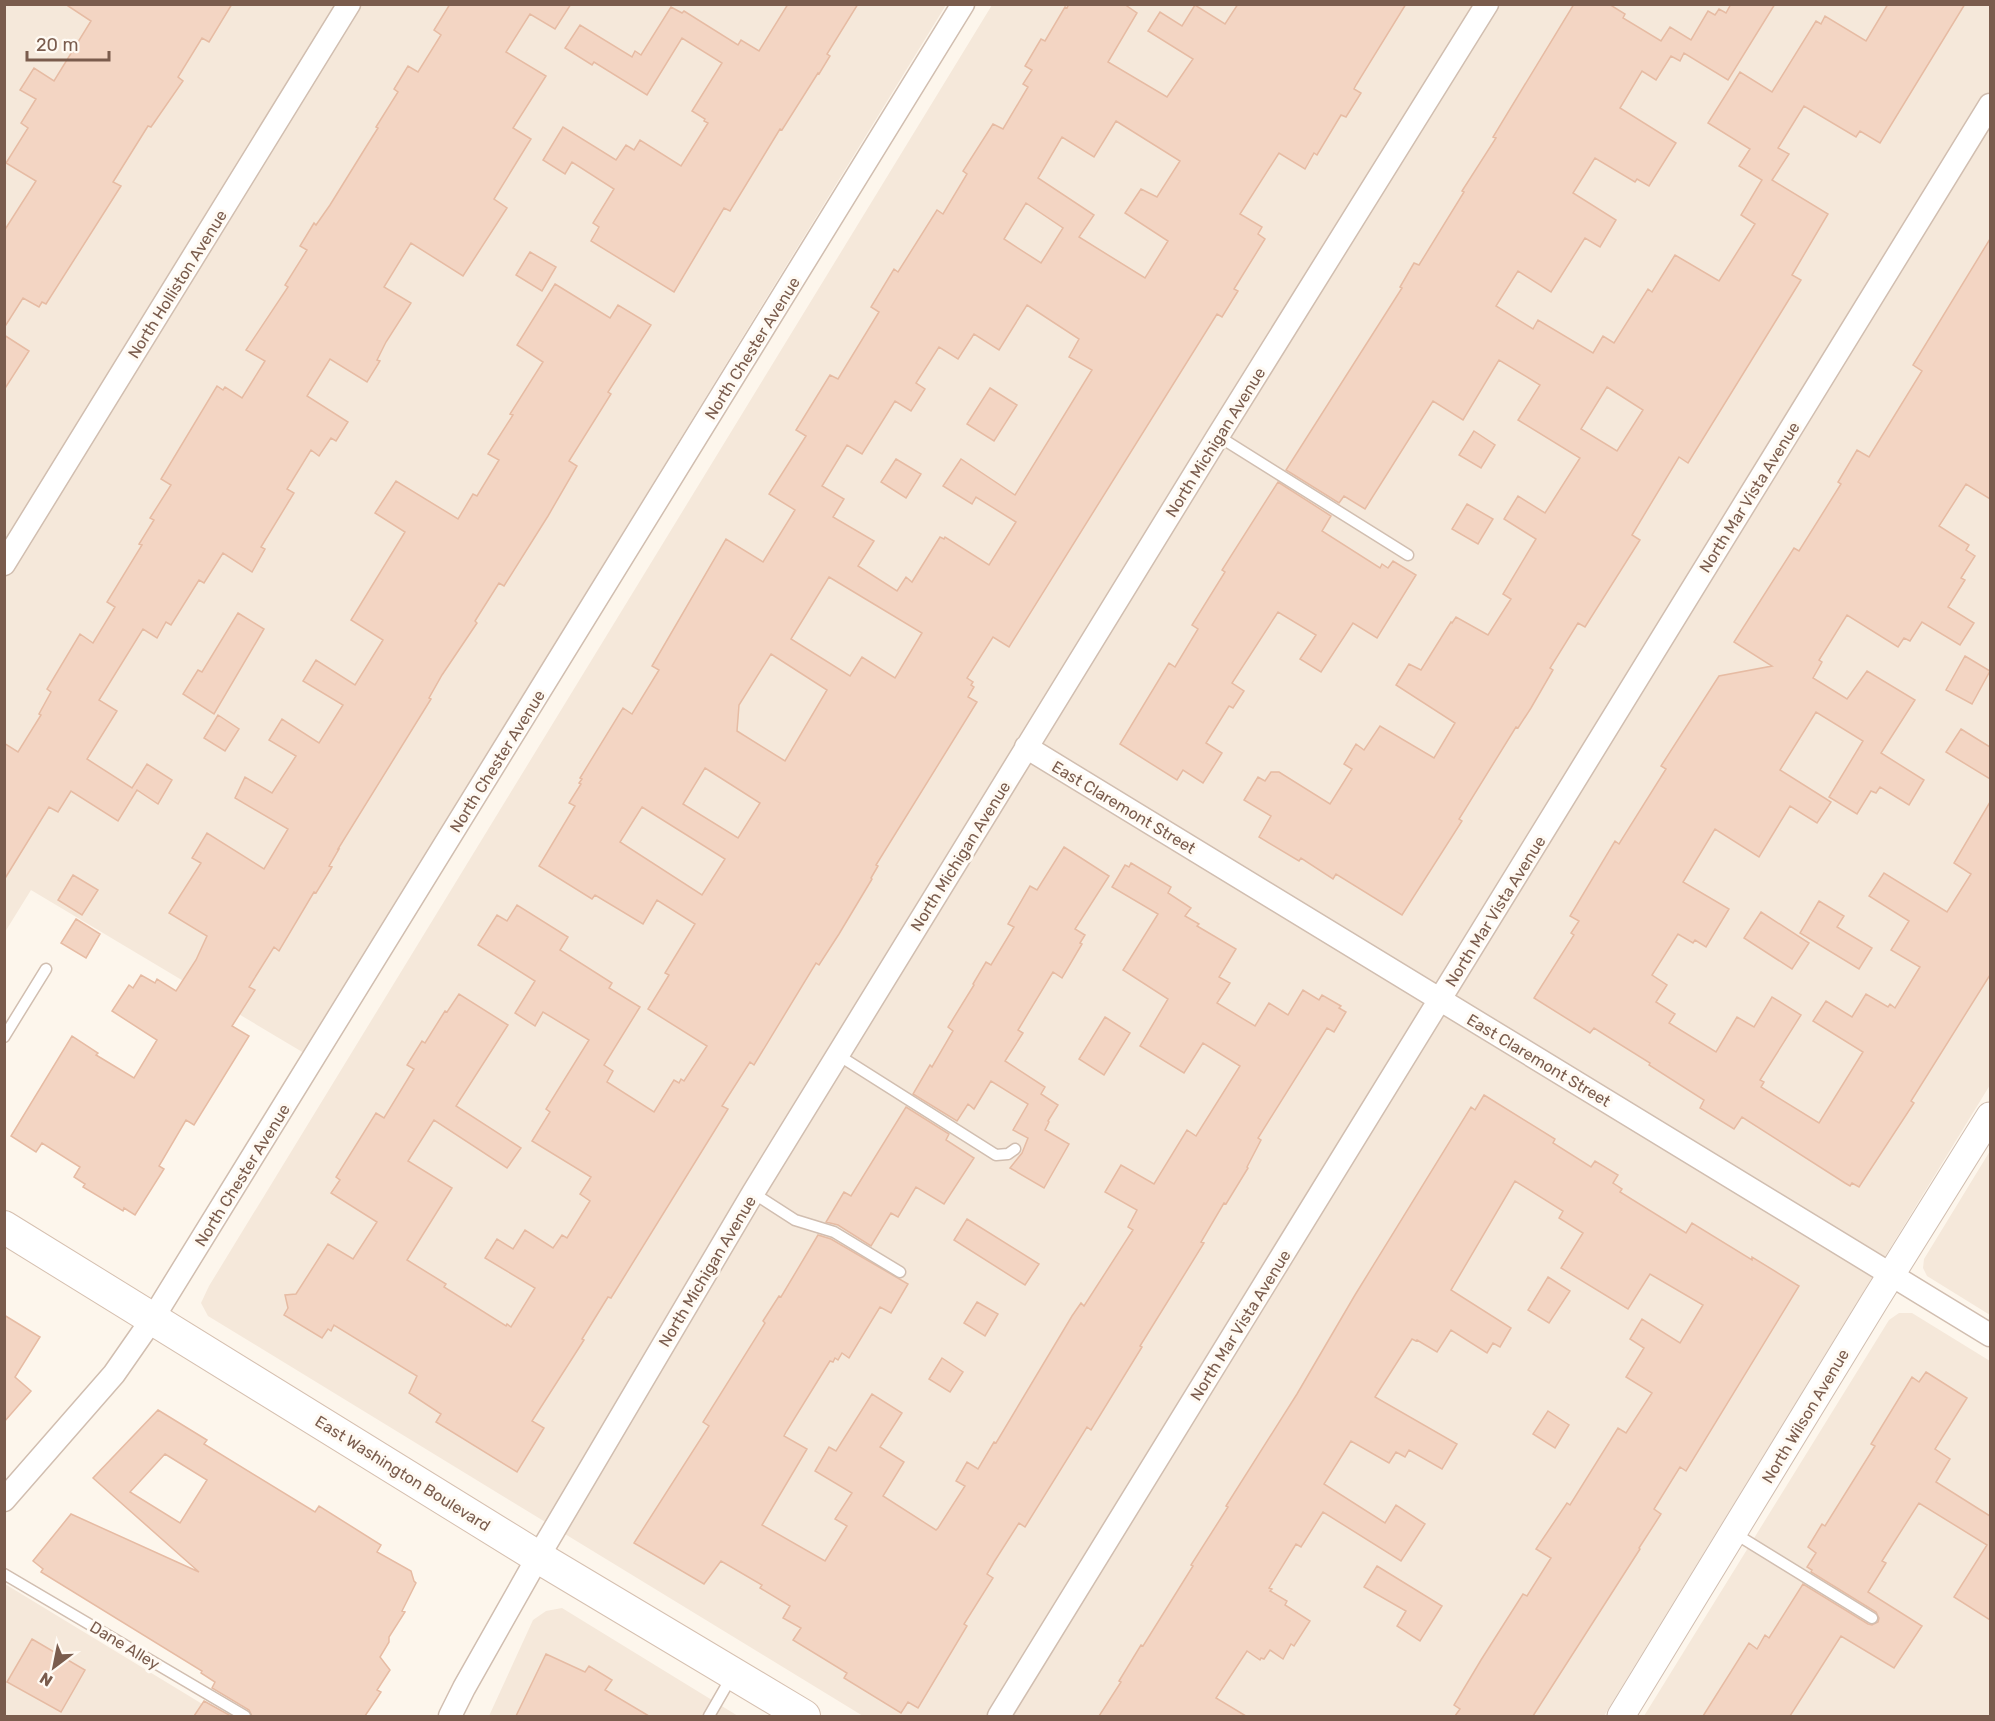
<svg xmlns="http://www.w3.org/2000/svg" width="1995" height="1721" viewBox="0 0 1995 1721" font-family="Rubik,sans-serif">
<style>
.residential{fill:#f5e8da}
.building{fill:#f3d5c3;stroke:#e6bba3;stroke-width:1.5;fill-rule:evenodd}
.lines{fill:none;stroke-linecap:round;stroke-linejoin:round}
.service-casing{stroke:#d1beb0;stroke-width:13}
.minor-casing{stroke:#d1beb0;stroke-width:25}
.tertiary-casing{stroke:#d1beb0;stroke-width:29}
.secondary-casing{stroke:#d6c0b0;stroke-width:34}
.service{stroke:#fff;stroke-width:10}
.minor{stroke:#fff;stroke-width:22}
.tertiary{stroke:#fff;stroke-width:27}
.secondary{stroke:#fff;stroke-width:32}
.labels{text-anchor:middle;stroke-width:6;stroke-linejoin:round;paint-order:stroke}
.street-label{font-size:16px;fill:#7a5c4d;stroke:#fffaf3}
</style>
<rect width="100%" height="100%" fill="#fdf6ec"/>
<path class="residential" d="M5,5H946L304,1053L31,890L5,932Z
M992,5H1990V1085L1604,1716H863L208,1316L201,1303L209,1286Z
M1990,1151V1315L1927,1276L1923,1268L1924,1259Z
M1899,1313H1912L1990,1361V1716H1644L1889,1320Z
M5,1584L222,1716H5Z
M562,1608L738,1716H489L533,1620L546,1611Z"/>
<path class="building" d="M65,4H232L209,42L202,38L178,77L183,81L151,127L148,126L113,182L121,186L46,304L42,302L39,307L23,298L4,328V231L36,181L6,163L28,128L21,123L36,99L20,90L34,68L54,81L91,21Z
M450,4H571L555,29L530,14L506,52L546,76L513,128L531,139L494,199L507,208L463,276L411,243L384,287L411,303L386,342L377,360L380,361L367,382L330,359L307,396L348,422L336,441L331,438L319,456L311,450L287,489L294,493L261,547L265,549L252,572L223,553L204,583L199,580L171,625L166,622L157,638L143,629L99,700L117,711L87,759L132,788L147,764L172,780L158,804L137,790L118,821L71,791L58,812L49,807L4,880V743L18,752L41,715L39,714L51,692L47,689L80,634L93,643L115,607L107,602L142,545L139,544L154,520L150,518L171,485L161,479L217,386L223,390L225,387L242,398L265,361L246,350L288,287L285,285L307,250L300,246L314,223L316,225L330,205L366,147L378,128L376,127L398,92L394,89L408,66L418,72L441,35L434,30Z
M788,4H858L827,54L830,56L819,74L818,73L782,130L780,129L730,211L724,208L674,292L591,241L599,227L593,223L614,189L572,162L565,174L543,160L563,127L616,160L626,145L634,150L640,140L681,166L708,123L704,121L705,119L692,111L722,63L682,38L647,95L594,62L592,65L565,48L580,25L632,57L635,51L641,55L671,7L682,13L684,11L738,45L741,40L759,51Z
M1069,4H1124L1137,13L1108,62L1167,97L1193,59L1148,31L1160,12L1182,26L1195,5L1225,24L1238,4H1406L1356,85L1354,89L1361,93L1346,117L1341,115L1317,155L1314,153L1305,169L1279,153L1240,214L1262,227L1258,234L1265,239L1234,289L1238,291L1222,317L1217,314L1009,647L993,637L967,678L973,682L971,685L974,687L968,697L977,702L876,865L878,866L871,878L872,879L839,934L819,965L816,963L754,1065L750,1062L722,1106L728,1109L611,1298L608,1297L582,1339L584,1340L532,1421L544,1428L517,1472L436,1422L441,1414L409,1393L417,1376L334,1325L331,1331L328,1329L322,1338L284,1315L288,1308L285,1295L296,1294L328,1244L353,1259L377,1222L331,1193L340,1180L336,1177L376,1113L384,1118L414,1069L407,1065L422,1041L425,1043L445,1011L447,1012L459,994L508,1025L456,1106L521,1148L507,1168L434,1120L408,1161L452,1188L407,1260L446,1284L444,1287L506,1326L507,1324L511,1327L535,1288L485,1258L497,1239L513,1249L525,1230L553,1248L562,1235L567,1238L590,1201L580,1194L591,1177L532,1141L550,1112L546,1109L589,1040L543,1012L535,1026L515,1013L535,981L478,945L497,915L507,921L517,905L568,937L560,950L612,983L609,988L640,1007L604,1065L613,1071L607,1082L654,1112L674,1080L679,1083L681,1079L684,1081L707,1046L648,1009L669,975L665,973L695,924L657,900L643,924L595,895L592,899L539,866L575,806L569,803L581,784L579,783L582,779L580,778L623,708L632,714L659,670L652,666L726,539L763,562L795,510L769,494L806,436L796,430L830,375L838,379L879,312L871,307L894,269L898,272L937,210L943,214L967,174L963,171L993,124L1003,129L1028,87L1023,84L1032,70L1025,66L1041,39L1045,41L1065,7L1067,8ZM1116,121L1180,161L1157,197L1141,189L1125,213L1168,241L1145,278L1079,237L1094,215L1038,178L1062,137L1094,157ZM1026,203L1063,228L1041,263L1004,239ZM1027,305L1079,339L1069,357L1092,370L1015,495L961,459L943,486L972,504L976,497L1016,522L989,565L945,537L944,539L940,537L912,582L906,577L897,591L858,566L874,541L833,517L844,499L822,486L847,445L862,454L895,401L911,411L925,389L916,383L939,347L958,359L974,334L999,350ZM829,577L922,633L895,678L862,657L850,676L791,639ZM771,654L827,690L785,761L737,731L739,705ZM705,768L760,803L738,838L683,804ZM642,807L725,859L702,895L620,842Z
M1574,4H1609L1625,14L1623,18L1661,41L1670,27L1691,40L1708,11L1715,15L1719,9L1726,13L1731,4H1775L1728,80L1684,53L1680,61L1671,56L1656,80L1642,71L1620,108L1676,143L1649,186L1637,179L1635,182L1595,158L1573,193L1616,220L1600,247L1585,238L1551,292L1518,271L1496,306L1533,329L1538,320L1593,353L1603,336L1614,343L1648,289L1652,292L1675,255L1719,281L1755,224L1741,215L1762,180L1739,166L1750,149L1708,123L1740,72L1772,92L1816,21L1821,24L1825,16L1866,41L1888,4H1965L1880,143L1860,131L1856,137L1804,106L1778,148L1789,154L1772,180L1828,214L1792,275L1801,280L1688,463L1679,457L1632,535L1640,540L1585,627L1578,623L1550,668L1553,670L1531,708L1518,728L1516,727L1459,819L1462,821L1402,915L1336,874L1333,879L1301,858L1299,861L1259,837L1271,816L1244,800L1258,777L1265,781L1271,772H1279L1330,804L1352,769L1344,764L1356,744L1364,750L1380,726L1434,758L1455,723L1396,685L1409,664L1421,670L1451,622L1452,623L1456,617L1488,635L1511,599L1503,594L1536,539L1504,519L1518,496L1545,513L1580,458L1518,420L1540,385L1499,360L1463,420L1433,401L1365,509L1344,496L1339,503L1286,470L1402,288L1400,287L1414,263L1419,265L1464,192L1462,191L1496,138L1493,137ZM1607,387L1643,410L1617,451L1581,429Z
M1990,239V499L1966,484L1939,526L1969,545L1966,550L1975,556L1961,578L1965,580L1948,607L1974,623L1960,645L1922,622L1910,641L1904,638L1898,647L1847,615L1819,660L1822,662L1813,678L1847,699L1867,671L1915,700L1881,753L1924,780L1909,805L1880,787L1876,793L1871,791L1857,814L1829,797L1863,741L1816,712L1780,770L1831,802L1817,823L1790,806L1759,857L1715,829L1683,882L1729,909L1706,947L1695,940L1693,943L1678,934L1652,975L1667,985L1656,1002L1675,1014L1669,1023L1716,1052L1737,1017L1754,1027L1772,997L1801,1015L1760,1080L1764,1082L1761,1087L1819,1123L1863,1052L1813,1021L1826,1001L1852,1017L1866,994L1888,1007L1890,1004L1895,1008L1920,967L1891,950L1909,921L1869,896L1884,873L1947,912L1971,874L1954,863L1990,802V975L1911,1101L1914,1103L1859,1187L1852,1183L1850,1186L1845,1183L1742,1117L1734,1129L1700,1108L1704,1100L1649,1065L1650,1063L1594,1028L1590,1033L1534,998L1574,935L1571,933L1579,921L1570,916L1615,841L1619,844L1666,769L1661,766L1719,676L1772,666L1734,642L1794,548L1799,551L1841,484L1838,482L1857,450L1869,457L1922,371L1913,365Z
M530,252L556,267L542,291L516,275Z
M555,284L610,318L618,305L651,325L608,392L611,394L569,461L577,466L548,516L504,586L499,583L475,621L477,623L442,675L429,698L431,699L338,849H339L329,866L332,867L316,893L314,892L279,951L274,947L249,987L255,990L232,1026L249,1036L194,1125L186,1120L159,1166L164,1169L135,1215L124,1208L123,1211L83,1187L85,1184L74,1177L80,1167L42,1143L36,1152L11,1136L72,1036L98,1053L96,1055L134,1078L157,1040L112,1011L129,985L133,988L141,975L155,983L157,979L176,991L196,960L207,936L169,913L201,863L192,858L207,833L264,869L288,829L235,798L245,777L272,793L296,756L269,740L282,719L319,743L343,705L303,681L316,660L355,685L383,640L351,620L405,532L375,513L396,481L458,519L473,494L477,496L499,460L488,454L513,415L510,414L543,362L517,345Z
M4,335L29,351L4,390Z
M990,388L1017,405L994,441L967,424Z
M1474,431L1495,445L1481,468L1459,455Z
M896,459L921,474L906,498L881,482Z
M1278,482L1331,516L1322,531L1380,568L1382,564L1388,568L1393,561L1416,575L1377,638L1353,623L1321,672L1300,659L1316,635L1278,612L1232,683L1244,691L1233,708L1229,706L1206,743L1222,753L1203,783L1183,770L1177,780L1120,744L1169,663L1175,667L1198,629L1192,625L1225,572L1222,570Z
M1467,504L1493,519L1478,544L1452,529Z
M238,613L264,629L214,714L183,694L198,670L202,672Z
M1965,656L1990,671L1972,704L1946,690Z
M218,715L239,729L225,751L204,738Z
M1961,729L1990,747V779L1946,752Z
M1064,847L1109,876L1075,929L1085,935L1080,943L1082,944L1062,978L1053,972L1018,1030L1023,1033L1005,1061L1045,1087L1041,1094L1058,1105L1048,1121L1049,1122L1045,1130L1069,1144L1044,1188L1010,1168L1022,1153L1028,1138L1013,1130L1028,1104L991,1081L974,1109L968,1104L957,1121L913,1094L930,1065L932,1067L953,1031L948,1027L974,985L973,984L986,962L991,965L1014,927L1008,924L1030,886L1037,890Z
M1131,863L1171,887L1168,893L1191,908L1185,916L1199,924L1197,926L1236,949L1219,977L1230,983L1217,1003L1255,1026L1269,1003L1288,1015L1303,990L1319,1000L1322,995L1341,1006L1339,1008L1346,1012L1334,1032L1327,1028L1258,1138L1261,1140L1247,1167L1248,1168L1226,1204L1224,1203L1201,1242L1204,1243L1140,1346L1142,1347L1091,1430L1087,1427L1025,1527L1019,1523L994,1562L987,1574L993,1578L964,1624L967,1626L918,1708L908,1702L901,1713L844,1678L847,1673L793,1640L801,1628L783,1618L790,1606L760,1588L762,1585L721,1561L704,1584L634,1543L709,1426L703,1422L765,1323L763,1321L779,1296L781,1297L818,1235L831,1239L908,1284L891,1313L880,1307L849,1358L842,1353L838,1360L835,1358L833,1362L830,1361L786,1432L784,1436L807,1449L762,1525L825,1561L847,1526L835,1519L852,1493L815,1471L829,1447L836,1451L872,1394L902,1413L880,1447L904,1462L883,1496L936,1530L938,1528L965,1486L956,1481L967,1462L978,1469L994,1442L996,1443L1072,1316L1081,1303L1084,1306L1133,1230L1128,1227L1137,1210L1105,1192L1121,1165L1154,1184L1187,1130L1196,1136L1240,1066L1203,1043L1184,1073L1140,1046L1168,999L1123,970L1158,914L1112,887L1125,865L1129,867Z
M73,875L98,890L82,915L58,900Z
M1819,901L1844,916L1837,927L1872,948L1859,969L1800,933Z
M1761,912L1809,943L1792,969L1744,938Z
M76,919L100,934L86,958L61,943Z
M1105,1017L1130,1033L1104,1075L1079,1059Z
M1484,1095L1555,1139L1553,1143L1591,1167L1595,1161L1618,1175L1613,1183L1622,1189L1620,1192L1686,1233L1692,1223L1752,1260V1257L1799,1286L1686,1471L1680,1467L1654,1509L1661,1514L1639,1548L1640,1549L1533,1716H1455L1460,1709L1454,1705L1481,1660L1523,1594L1527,1596L1551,1558L1536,1549L1567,1503L1570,1505L1618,1428L1626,1433L1652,1393L1626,1377L1644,1348L1630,1339L1642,1319L1680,1343L1703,1305L1650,1274L1628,1309L1561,1268L1583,1233L1559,1218L1563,1211L1515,1181L1451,1290L1511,1328L1500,1347L1493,1343L1487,1353L1451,1330L1437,1352L1417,1340L1416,1341L1412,1339L1375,1397L1457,1444L1442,1469L1409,1450L1405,1457L1396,1452L1389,1463L1351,1441L1324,1484L1385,1523L1396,1505L1425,1524L1401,1561L1323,1512L1301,1547L1296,1544L1269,1588L1272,1589L1270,1591L1287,1601L1285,1605L1310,1621L1294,1646L1291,1644L1283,1659L1270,1650L1264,1659L1261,1658L1260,1660L1247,1651L1216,1698L1246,1716H1099L1121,1682L1119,1681L1141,1645L1143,1646L1193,1566L1191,1565L1228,1507L1226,1506L1297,1394L1355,1295L1471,1107L1475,1110Z
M906,1107L949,1134L946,1140L974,1158L944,1204L916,1187L898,1217L891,1213L871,1246L838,1225L826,1222L844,1192L851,1196Z
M967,1219L1039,1264L1025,1285L954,1240Z
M1548,1277L1570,1291L1549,1323L1528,1310Z
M977,1302L998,1314L985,1336L964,1323Z
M4,1315L40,1337L15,1377L31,1391L4,1422Z
M942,1358L963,1372L950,1392L929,1379Z
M1926,1372L1967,1398L1935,1449L1950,1459L1936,1482L1990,1516V1620L1954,1597L1987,1545L1919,1503L1882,1561L1886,1563L1868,1592L1922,1626L1894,1668L1841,1636L1790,1716H1703L1749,1643L1757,1649L1765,1635L1769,1638L1803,1584L1868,1624L1872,1625L1878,1622L1879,1618L1876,1612L1811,1572L1812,1570L1807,1567L1816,1553L1808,1547L1822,1524L1825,1526L1875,1446L1871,1444L1912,1377L1919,1382Z
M158,1410L207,1440L204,1444L315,1512L319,1506L381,1545L377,1552L411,1571L414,1581L416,1583L402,1611L405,1612L389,1637V1642L380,1657L390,1670L377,1690L381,1692L365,1716H252L249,1710L212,1688L215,1682L201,1673L202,1671L41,1572L43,1569L33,1561L71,1514L199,1572L93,1478ZM165,1454L207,1480L180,1523L130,1492Z
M1548,1411L1569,1425L1555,1448L1533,1434Z
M1377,1566L1442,1606L1420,1641L1397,1626L1406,1611L1364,1587Z
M32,1639L85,1670L61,1712L7,1682Z
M546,1654L585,1672L589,1666L612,1680L605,1690L649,1716H516Z
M204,1701L231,1716H194Z"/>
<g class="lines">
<defs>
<path id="service" d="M1218,436L1408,555
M4,1037L46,969
M838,1055L996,1155L1008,1154L1015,1149
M753,1193L795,1220L834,1232L900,1272
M1734,1533L1872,1618
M4,1574L245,1716
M709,1716L732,1676"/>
<path id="minor" d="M4,564L349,4
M1026,747L1990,1335
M4,1500L114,1374L153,1318L963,4
M450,1716L464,1688L538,1557L753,1193L1218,436L1487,4
M999,1716L1990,105"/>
<path id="tertiary" d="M1621,1716L1874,1302L1990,1116"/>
<path id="secondary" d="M4,1227L538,1557L804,1716"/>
</defs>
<use href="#service" class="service-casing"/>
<use href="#minor" class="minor-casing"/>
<use href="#tertiary" class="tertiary-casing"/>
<use href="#secondary" class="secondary-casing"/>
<use href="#service" class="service"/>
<use href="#minor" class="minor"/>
<use href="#tertiary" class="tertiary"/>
<use href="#secondary" class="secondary"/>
</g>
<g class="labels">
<g class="street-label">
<text transform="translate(177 284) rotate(-58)" y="6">North Holliston Avenue</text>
<text transform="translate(752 348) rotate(-58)" y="6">North Chester Avenue</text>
<text transform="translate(1215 442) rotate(-58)" y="6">North Michigan Avenue</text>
<text transform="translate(1749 497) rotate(-58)" y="6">North Mar Vista Avenue</text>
<text transform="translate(497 761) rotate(-58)" y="6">North Chester Avenue</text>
<text transform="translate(1124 807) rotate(31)" y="6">East Claremont Street</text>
<text transform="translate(960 856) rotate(-58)" y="6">North Michigan Avenue</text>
<text transform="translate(1495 911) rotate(-58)" y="6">North Mar Vista Avenue</text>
<text transform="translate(1539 1060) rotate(31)" y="6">East Claremont Street</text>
<text transform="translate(242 1175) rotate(-58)" y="6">North Chester Avenue</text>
<text transform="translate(707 1271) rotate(-59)" y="6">North Michigan Avenue</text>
<text transform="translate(1240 1325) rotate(-58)" y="6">North Mar Vista Avenue</text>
<text transform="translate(1805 1416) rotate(-59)" y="6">North Wilson Avenue</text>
<text transform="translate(403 1473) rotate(32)" y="6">East Washington Boulevard</text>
<text transform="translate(125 1645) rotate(31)" y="6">Dane Alley</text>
</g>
</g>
<rect width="1995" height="1721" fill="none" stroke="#7a5c4d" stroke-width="12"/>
<g transform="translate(54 1667) rotate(212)" stroke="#fffaf3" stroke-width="4.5" paint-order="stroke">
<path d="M0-4.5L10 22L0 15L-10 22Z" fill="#7a5c4d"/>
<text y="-9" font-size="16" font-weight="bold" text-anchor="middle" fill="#7a5c4d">N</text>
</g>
<path d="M27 51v9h82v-9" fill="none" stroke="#7a5c4d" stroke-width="3"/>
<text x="36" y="51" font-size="18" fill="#7a5c4d" stroke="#fffaf3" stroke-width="4.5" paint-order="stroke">20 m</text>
</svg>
